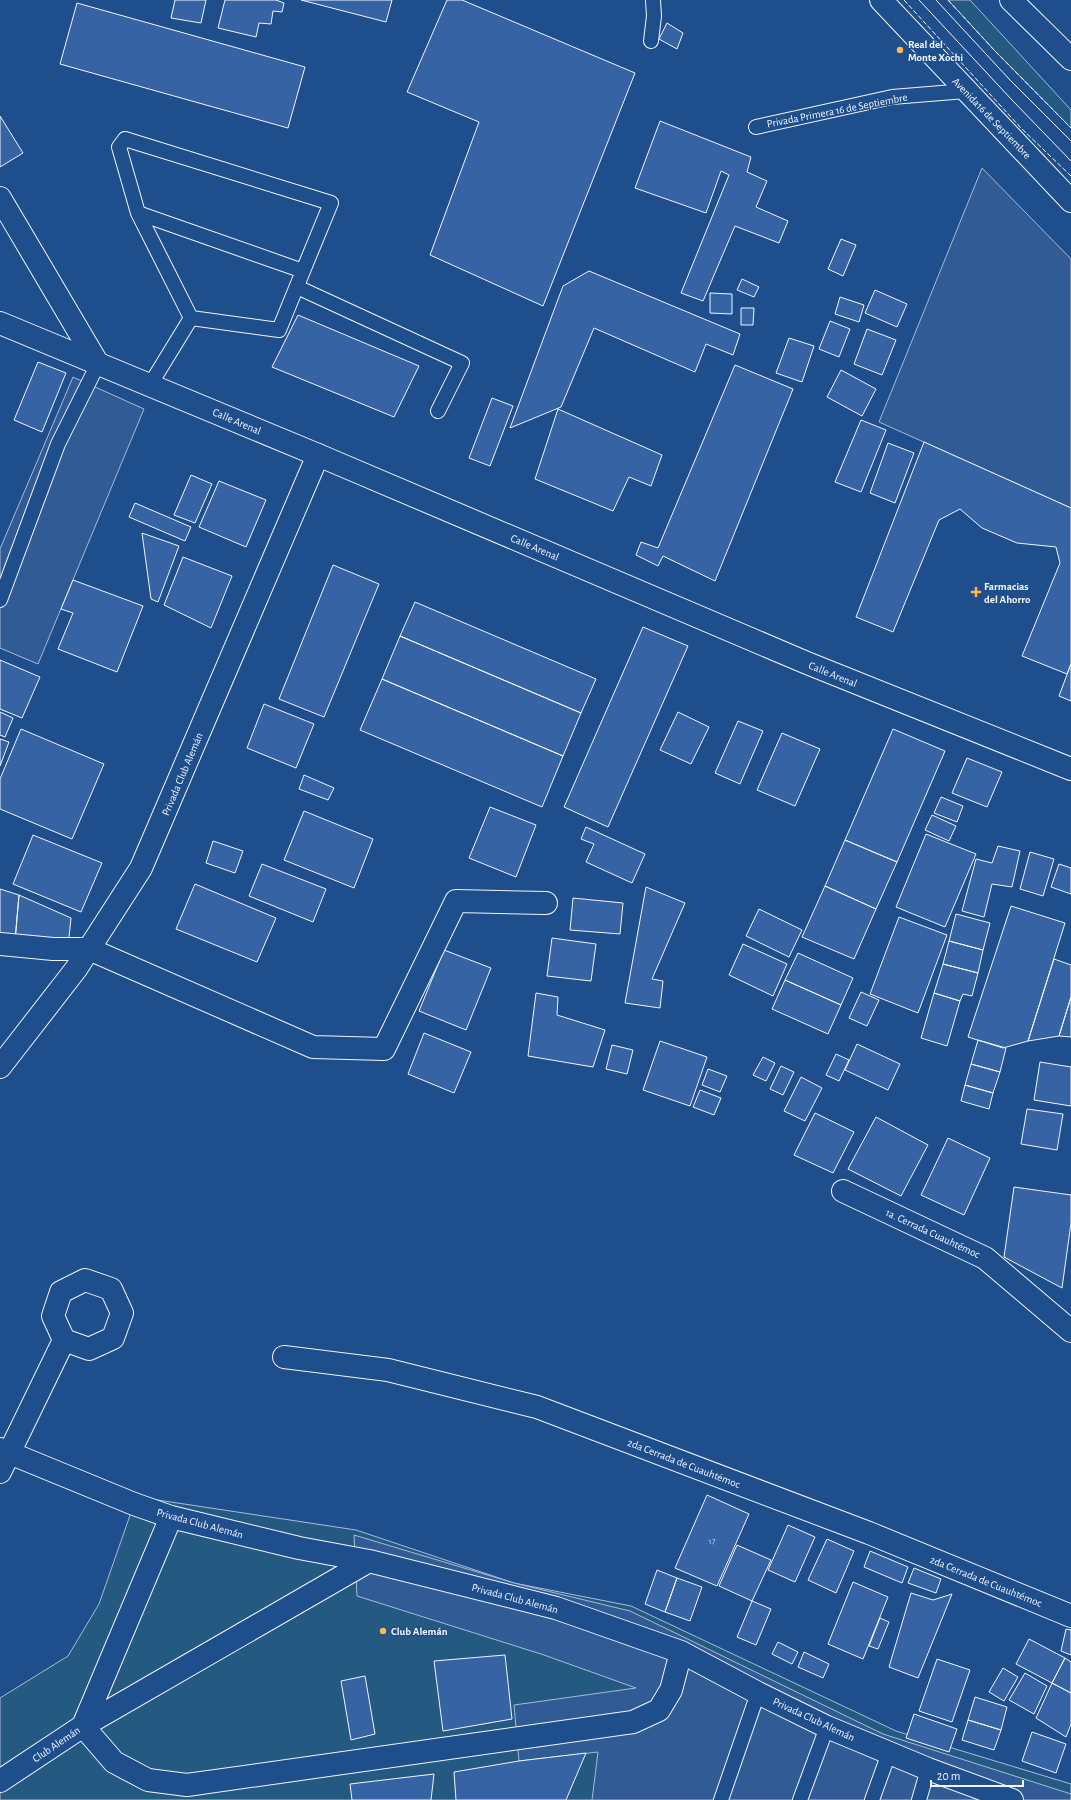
<svg xmlns="http://www.w3.org/2000/svg" width="1071" height="1800" viewBox="0 0 1071 1800" font-family="'Alegreya Sans',sans-serif">
<style>
.green{fill:#245a82;stroke:#a8bbd7}
.parking{fill:#305b95;stroke:#a8bbd7}
.building{fill:#3563a3;stroke:#f2f6ff}
.lines{fill:none;stroke-linecap:round;stroke-linejoin:round}
.lane-casing{stroke:#f2f6ff;stroke-width:16}
.street-casing{stroke:#f2f6ff;stroke-width:24}
.secondary-casing{stroke:#f2f6ff;stroke-width:24}
.lane{stroke:#1f4e8c;stroke-width:14}
.street{stroke:#1f4e8c;stroke-width:22}
.secondary{stroke:#1f4e8c;stroke-width:22}
.tram{stroke:#f2f6ff;stroke-width:1}
.fence{stroke:#f2f6ff;stroke-width:1;stroke-dasharray:5 2;stroke-linecap:butt}
.poi-dot{fill:#ffb74d;stroke:#1f4e8c;stroke-width:1.5}
.labels{text-anchor:middle;stroke-width:3;stroke-linejoin:round;paint-order:stroke}
.number-label{font-size:9px;fill:#c3d1e8}
.poi-label{font-size:11px;font-weight:bold;fill:#f2f6ff;stroke:#1f4e8c;text-anchor:start}
.street-label{font-size:11px;fill:#f2f6ff;stroke:#1f4e8c}
</style>
<rect width="100%" height="100%" fill="#1f4e8c"/>
<path class="green" d="M948,0H970L1071,110V128L995,51Z
M151,1499L356,1530L514,1583L631,1606L896,1731L1071,1784V1800H0V1698L68,1656L99,1604L134,1504Z"/>
<path class="parking" d="M982,168L1071,259V508L879,422Z
M73,377L144,409L38,664L0,648V549Z
M354,1535L514,1583L630,1611L883,1734L1071,1794V1800H592L598,1752L519,1761L514,1705L636,1688L544,1655L357,1596Z"/>
<path class="building" d="M175,0H206L201,23L171,18Z
M225,0H276L284,3L282,12L273,11L271,24L259,23L256,37L218,28Z
M301,0H392L386,22Z
M447,0H462L635,73L543,306L430,255L479,122L407,92Z
M77,3L305,67L288,128L60,64Z
M667,23L683,33L677,49L659,39Z
M0,116L23,153L0,167Z
M660,121L751,157L747,172L767,181L756,207L788,221L779,243L735,226L703,301L681,293L729,175L721,171L706,213L635,188Z
M841,239L856,245L843,276L828,269Z
M589,271L740,334L733,355L706,344L695,372L594,328L561,407L510,428L563,286Z
M742,279L759,287L754,297L737,290Z
M875,290L907,304L897,327L865,313Z
M710,293L732,294V314L710,313Z
M840,297L864,305L859,322L835,314Z
M741,308H754L753,325H741Z
M298,315L419,366L394,417L272,367Z
M830,321L850,329L839,357L819,349Z
M867,329L896,340L882,375L854,364Z
M789,338L814,346L802,382L776,373Z
M38,362L66,373L42,432L14,420Z
M735,365L793,389L715,581L663,556L658,566L636,555L641,542L658,548Z
M841,370L876,389L862,416L827,397Z
M492,398L513,406L490,466L469,458Z
M558,409L662,455L651,486L629,477L613,511L535,479Z
M861,420L886,430L861,492L835,482Z
M924,442L1071,508V664L1067,674L1022,656L1060,563L1056,547L1017,543L982,528L960,509L939,520L893,632L856,617Z
M888,443L914,453L895,503L870,493Z
M191,475L212,484L195,523L174,515Z
M219,481L266,500L246,547L199,527Z
M135,503L191,527L185,541L129,517Z
M142,533L179,546L158,602L151,599Z
M183,557L232,576L211,628L164,605Z
M333,565L379,584L324,717L279,699Z
M73,580L143,606L117,672L58,649L73,613L61,609Z
M415,602L596,679L581,713L400,636Z
M643,627L688,646L608,827L564,807Z
M400,636L581,713L563,756L382,679Z
M0,660L40,677L22,718L0,709Z
M1071,664V701L1059,696Z
M382,679L563,756L542,807L360,730Z
M264,704L314,724L296,768L247,748Z
M0,712L13,718L5,737L0,735Z
M678,712L709,727L691,764L660,750Z
M738,721L763,731L740,784L715,773Z
M21,729L104,764L72,839L0,809V779Z
M893,729L945,751L897,862L845,840Z
M782,733L820,749L795,806L757,790Z
M0,739L9,742L0,766Z
M967,758L1002,772L987,807L952,793Z
M304,775L334,788L328,800L299,789Z
M941,797L963,806L957,822L934,813Z
M490,807L536,825L516,877L469,858Z
M304,811L373,839L354,888L284,860Z
M932,815L956,826L949,841L925,830Z
M586,827L645,854L632,883L586,862L594,844L581,839Z
M926,834L976,854L945,927L896,907Z
M33,835L102,863L81,912L13,884Z
M845,840L897,862L876,909L825,886Z
M213,841L243,851L235,873L206,863Z
M998,846L1020,851L1012,887L992,884L984,917L962,911L976,859L992,863Z
M1030,852L1054,859L1043,896L1020,889Z
M262,864L326,889L313,922L249,896Z
M1059,864L1071,868V894L1051,887Z
M195,884L276,918L257,962L176,929Z
M825,886L876,909L854,959L802,937Z
M646,887L685,903L652,979L663,981L660,1008L625,1003Z
M0,889L19,895L15,941L0,940Z
M19,895L71,918L68,947L15,941Z
M573,898L623,903L620,934L570,930Z
M1011,906L1065,923L1028,1041L1003,1048L968,1037Z
M759,909L802,930L789,957L746,936Z
M956,914L990,923L983,950L949,941Z
M899,917L947,935L918,1013L870,994Z
M552,938L596,944L591,981L547,976Z
M949,941L983,950L978,973L943,964Z
M743,944L787,964L773,996L729,975Z
M444,950L491,968L466,1030L419,1011Z
M798,953L853,978L841,1005L785,980Z
M1054,959L1071,965V997L1059,1036L1028,1041Z
M943,964L978,973L972,996L963,994L960,1001L934,993Z
M785,980L841,1005L828,1034L772,1009Z
M861,992L879,1000L867,1026L849,1018Z
M536,993L558,997L557,1015L605,1030L593,1067L528,1056Z
M934,993L960,1001L947,1046L921,1038Z
M1071,997V1037L1059,1036Z
M424,1033L471,1052L454,1093L408,1074Z
M978,1040L1006,1048L1000,1072L971,1064Z
M660,1041L707,1057L690,1106L643,1090Z
M857,1044L900,1064L888,1090L845,1070Z
M612,1045L633,1050L627,1074L606,1069Z
M836,1054L849,1060L839,1081L826,1075Z
M763,1057L775,1063L766,1081L753,1075Z
M1040,1062L1071,1067V1106L1034,1100Z
M971,1064L1000,1072L993,1093L965,1085Z
M781,1066L794,1072L783,1095L770,1089Z
M708,1069L727,1076L720,1092L702,1085Z
M801,1077L822,1088L805,1121L784,1111Z
M965,1085L993,1093L989,1109L961,1101Z
M700,1090L721,1098L714,1115L693,1107Z
M1027,1109L1063,1114L1057,1150L1021,1144Z
M815,1113L854,1132L833,1173L794,1155Z
M876,1117L928,1145L901,1196L848,1169Z
M948,1138L990,1158L964,1215L921,1195Z
M1014,1187L1071,1195V1223L1062,1288L1004,1257Z
M707,1495L749,1514L717,1586L675,1568Z
M788,1525L815,1537L795,1582L768,1570Z
M827,1539L854,1551L836,1593L808,1580Z
M737,1545L771,1560L752,1601L719,1586Z
M870,1551L908,1567L902,1583L864,1567Z
M914,1568L941,1579L936,1593L908,1583Z
M657,1570L677,1578L665,1612L645,1604Z
M677,1578L702,1587L690,1621L665,1612Z
M853,1582L888,1597L863,1659L828,1644Z
M911,1593L933,1600L952,1594L918,1678L889,1667Z
M752,1601L771,1609L756,1645L737,1637Z
M880,1618L889,1622L878,1649L869,1646Z
M1066,1629L1071,1630V1655L1061,1651Z
M1029,1639L1065,1658L1052,1683L1016,1664Z
M778,1642L798,1652L792,1664L772,1654Z
M804,1652L829,1664L823,1678L798,1667Z
M505,1655L512,1719L443,1731L434,1661Z
M1065,1658L1071,1662V1693L1052,1683Z
M937,1659L970,1670L952,1722L919,1711Z
M1003,1668L1018,1677L1004,1701L989,1692Z
M1025,1673L1047,1686L1034,1714L1009,1700Z
M365,1676L375,1734L351,1740L341,1681Z
M1052,1683L1071,1693V1724L1066,1737L1036,1718Z
M975,1697L1007,1707L1001,1730L968,1720Z
M914,1714L957,1729L949,1752L906,1738Z
M968,1720L1001,1730L994,1750L962,1740Z
M1032,1732L1066,1744L1056,1773L1022,1761Z
M586,1753L566,1800H456L454,1772L519,1761Z
M434,1774L431,1800H352L350,1784Z"/>
<g class="lines">
<defs>
<path id="lane" d="M651,41L654,16L653,0
M756,127L892,97L966,91
M138,213L303,271L279,330L191,318L150,385
M297,287L462,363L438,411
M191,318L138,213L119,147L125,139L331,203L303,271
M0,600L58,444L98,364
M721,1800L758,1693
M800,1800L827,1727
M872,1800L889,1753
M919,1800L928,1769"/>
<path id="street" d="M0,198L98,364
M0,944L53,949H89L313,1047L384,1049L456,901L546,903
M0,1067L76,969L141,868L318,455
M843,1191L985,1258L1071,1331
M85,1280L111,1289L122,1313L113,1338L89,1349L64,1340L53,1316L61,1292Z
M284,1357L388,1370L537,1407L869,1533L1071,1616
M0,1449L134,1504L171,1517L299,1548L369,1561L556,1608L681,1652L758,1693L827,1727L928,1769L1012,1800
M0,1472L64,1340
M369,1561L83,1726L114,1762L148,1780L187,1785L633,1722L659,1710L671,1690L681,1652
M0,1781L83,1726L171,1517"/>
<path id="secondary" d="M881,0L1071,201
M1011,0L1071,59
M0,323L318,455L807,663L1071,769"/>
</defs>
<use href="#lane" class="lane-casing"/>
<use href="#street" class="street-casing"/>
<use href="#secondary" class="secondary-casing"/>
<use href="#lane" class="lane"/>
<use href="#street" class="street"/>
<use href="#secondary" class="secondary"/>
<path class="tram" d="M919,0L1012,100L1071,161
M936,0L1010,80L1071,141"/>
<path class="fence" d="M904,0L1021,128L1071,176
M948,0L995,51L1071,128"/>
</g>
<g class="poi-dot">
<circle cx="900" cy="50" r="4"/>
<path d="M974 586h4v4h4v4h-4v4h-4v-4h-4v-4h4z"/>
<circle cx="383" cy="1631" r="4"/>
</g>
<g class="labels">
<g class="number-label">
<text x="712" y="1544">17</text>
</g>
<g class="poi-label">
<text x="908" y="48">Real del<tspan x="908" dy="13">Monte Xochi</tspan></text>
<text x="984" y="590">Farmacias<tspan x="984" dy="13">del Ahorro</tspan></text>
<text x="391" y="1635">Club Alemán</text>
</g>
<g class="street-label">
<text transform="translate(837 110) rotate(-11)" y="4">Privada Primera 16 de Septiembre</text>
<text transform="translate(992 118) rotate(46)" y="4">Avenida16 de Septiembre</text>
<text transform="translate(237 421) rotate(23)" y="4">Calle Arenal</text>
<text transform="translate(535 547) rotate(23)" y="4">Calle Arenal</text>
<text transform="translate(833 674) rotate(22)" y="4">Calle Arenal</text>
<text transform="translate(182 774) rotate(-67)" y="4">Privada Club Alemán</text>
<text transform="translate(933 1233) rotate(25)" y="4">1a. Cerrada Cuauhtémoc</text>
<text transform="translate(684 1463) rotate(21)" y="4">2da Cerrada de Cuauhtémoc</text>
<text transform="translate(200 1523) rotate(15)" y="4">Privada Club Alemán</text>
<text transform="translate(986 1581) rotate(22)" y="4">2da Cerrada de Cuauhtémoc</text>
<text transform="translate(515 1598) rotate(15)" y="4">Privada Club Alemán</text>
<text transform="translate(814 1719) rotate(25)" y="4">Privada Club Alemán</text>
<text transform="translate(56 1744) rotate(-34)" y="4">Club Alemán</text>
</g>
</g>
<path d="M931 1780v6h92v-6" fill="none" stroke="#f2f6ff" stroke-width="2"/>
<text x="937" y="1780" font-size="12" fill="#f2f6ff" stroke="#1f4e8c" stroke-width="3" paint-order="stroke">20 m</text>
</svg>
